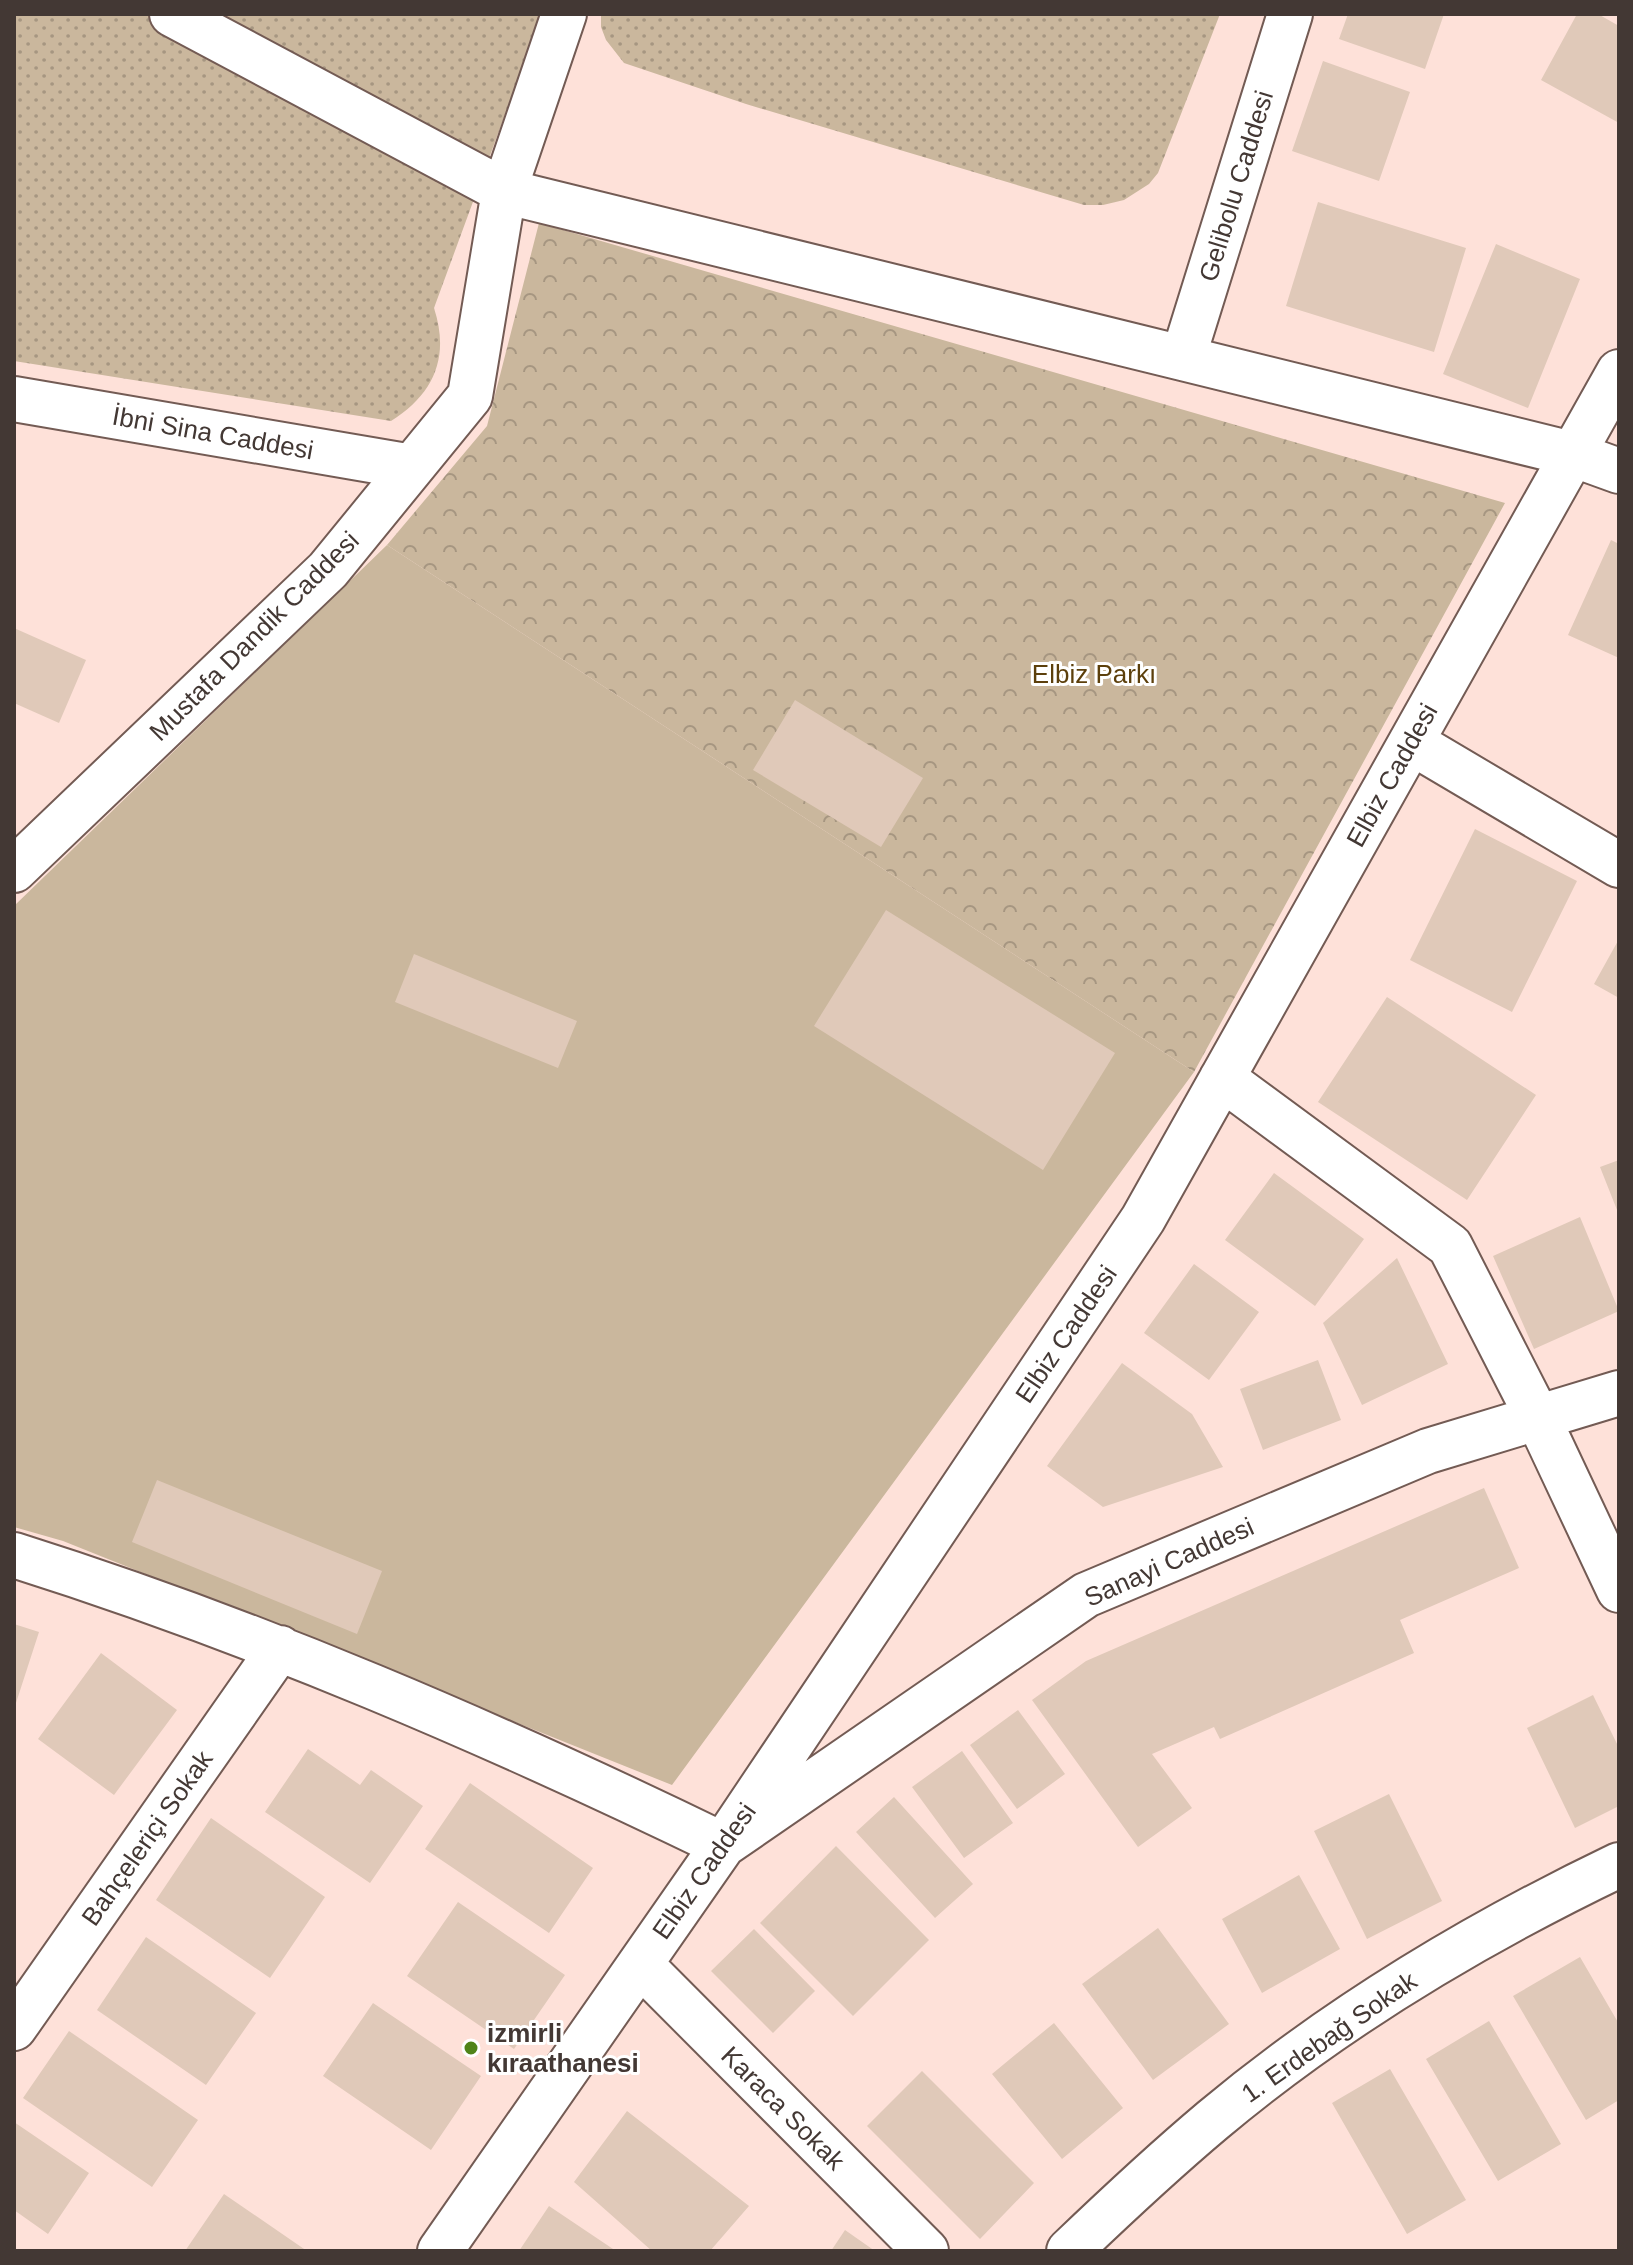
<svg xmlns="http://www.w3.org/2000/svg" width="1633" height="2265" viewBox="0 0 1633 2265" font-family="Helvetica,sans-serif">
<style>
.grass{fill:url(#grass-dots)}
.park{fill:url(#park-crowns)}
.pitch{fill:#cab79d}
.building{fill:#e0c9b9}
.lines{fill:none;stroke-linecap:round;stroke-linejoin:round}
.minor-casing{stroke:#735b54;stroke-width:48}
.minor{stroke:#fff;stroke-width:44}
.poi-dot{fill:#508419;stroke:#fff;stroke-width:3}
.labels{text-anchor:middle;stroke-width:6;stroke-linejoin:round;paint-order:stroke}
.street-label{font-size:26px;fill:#433834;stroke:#fff}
.park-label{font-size:26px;fill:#5c3f0b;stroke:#fff}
.poi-label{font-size:26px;font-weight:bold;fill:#433834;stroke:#fff;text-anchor:start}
</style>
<defs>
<pattern id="grass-dots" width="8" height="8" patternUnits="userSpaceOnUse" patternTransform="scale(2)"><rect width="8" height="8" fill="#cab79d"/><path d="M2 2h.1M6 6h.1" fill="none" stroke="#a69681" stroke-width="1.8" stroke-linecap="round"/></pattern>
<pattern id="park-crowns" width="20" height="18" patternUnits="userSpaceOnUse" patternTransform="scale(2)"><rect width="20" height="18" fill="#cab79d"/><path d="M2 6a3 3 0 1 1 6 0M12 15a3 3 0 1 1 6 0" fill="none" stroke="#a69681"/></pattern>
</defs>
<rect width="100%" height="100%" fill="#fee1d9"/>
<path class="grass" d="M14,14H542L434,308C450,357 434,394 391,421L14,361Z
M601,14H1220L1158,173L1149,184L1124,200L1103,205H1084L746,104L624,63L606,40L601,27Z"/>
<path class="park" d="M539,223L1505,503L1194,1072L387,545L487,426Z"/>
<path class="pitch" d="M387,545L1194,1072L672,1785L63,1541L14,1527V906Z"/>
<path class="building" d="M1348,14H1444L1425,69L1339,39Z
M1577,14H1598L1619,26V123L1541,80Z
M1323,61L1410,92L1379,181L1292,151Z
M1318,202L1466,248L1434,352L1286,306Z
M1496,244L1580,279L1528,408L1443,374Z
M1611,540L1619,544V658L1568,635Z
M14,628L86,660L59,723L14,703Z
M795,700L923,778L881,847L753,770Z
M1475,829L1577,881L1512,1012L1410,960Z
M886,910L1115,1053L1043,1170L814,1026Z
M1619,939V998L1594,984Z
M414,954L577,1021L558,1068L395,1002Z
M1387,997L1536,1095L1467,1200L1318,1102Z
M1619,1160V1215L1600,1167Z
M1274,1173L1364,1239L1315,1306L1225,1240Z
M1580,1217L1619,1311L1534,1349L1493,1256Z
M1397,1258L1448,1364L1362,1405L1323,1323Z
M1194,1264L1259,1312L1209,1380L1144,1333Z
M1318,1360L1341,1420L1263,1450L1240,1389Z
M1122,1363L1192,1414L1223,1467L1103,1507L1047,1466Z
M157,1480L382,1571L357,1634L132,1542Z
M1484,1488L1519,1568L1400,1620L1414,1653L1220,1739L1214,1727L1152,1754L1192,1808L1138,1847L1032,1700L1086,1661Z
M14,1624L39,1632L15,1706H14Z
M101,1653L177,1710L114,1795L38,1739Z
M1593,1695L1619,1748V1806L1575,1828L1527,1728Z
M1018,1710L1065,1774L1017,1809L970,1745Z
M308,1749L360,1785L371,1770L423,1806L370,1883L265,1812Z
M962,1751L1013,1823L964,1858L912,1787Z
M470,1783L593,1868L549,1933L425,1849Z
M1389,1794L1442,1901L1367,1939L1314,1831Z
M894,1797L973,1884L935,1918L856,1832Z
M211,1818L325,1897L270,1978L156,1900Z
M836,1846L929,1940L853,2016L760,1923Z
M1299,1875L1340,1949L1262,1993L1222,1919Z
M458,1902L565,1975L514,2049L407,1976Z
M1158,1928L1229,2024L1153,2080L1082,1984Z
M754,1929L815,1991L773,2033L711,1971Z
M146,1937L256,2013L206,2085L97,2010Z
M1580,1957L1619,2024V2100L1586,2120L1513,1996Z
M373,2003L481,2076L431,2150L323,2076Z
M1489,2021L1561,2144L1498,2181L1426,2059Z
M1054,2023L1123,2108L1062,2159L992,2074Z
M69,2031L198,2120L152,2187L23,2098Z
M1390,2069L1466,2200L1407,2234L1332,2103Z
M922,2071L1034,2183L980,2239L867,2126Z
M627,2111L749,2206L710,2251H652L574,2182Z
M14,2122L89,2173L48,2234L14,2210Z
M224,2194L307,2251H185Z
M549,2206L616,2251H519Z
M845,2230L875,2251H831Z"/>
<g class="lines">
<defs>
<path id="minor" d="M172,14L504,191L1572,454L1619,471
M1183,358L1290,14
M14,399L412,467
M1411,742L1619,865
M14,870L328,570L470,396L504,191L564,14
M1222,1078L1450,1246L1538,1418L1619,1590
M14,1555C258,1632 492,1733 723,1845L1086,1595L1428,1451L1619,1393
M640,1964L926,2251
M14,2028L280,1648
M440,2251L723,1845L1143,1219L1619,372
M1069,2251C1116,2206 1163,2162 1213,2120C1336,2017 1475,1934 1619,1865"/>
</defs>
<use href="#minor" class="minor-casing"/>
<use href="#minor" class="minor"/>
</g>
<circle class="poi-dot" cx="471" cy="2048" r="8"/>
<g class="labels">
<g class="street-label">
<text transform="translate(1236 186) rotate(-73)" y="9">Gelibolu Caddesi</text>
<text transform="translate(213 433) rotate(10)" y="9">İbni Sina Caddesi</text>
<text transform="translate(254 636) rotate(-45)" y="9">Mustafa Dandik Caddesi</text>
<text transform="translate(1392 775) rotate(-61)" y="9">Elbiz Caddesi</text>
<text transform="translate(1066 1334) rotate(-56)" y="9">Elbiz Caddesi</text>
<text transform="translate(1169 1562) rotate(-24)" y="9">Sanayi Caddesi</text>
<text transform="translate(147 1838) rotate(-55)" y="9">Bahçeleriçi Sokak</text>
<text transform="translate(704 1871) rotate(-55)" y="9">Elbiz Caddesi</text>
<text transform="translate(1329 2037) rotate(-35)" y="9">1. Erdebağ Sokak</text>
<text transform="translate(783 2108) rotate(45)" y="9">Karaca Sokak</text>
</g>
<g class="park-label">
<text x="1094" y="683">Elbiz Parkı</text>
</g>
<g class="poi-label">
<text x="487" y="2042">izmirli<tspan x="487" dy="30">kıraathanesi</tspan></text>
</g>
</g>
<rect width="1633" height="2265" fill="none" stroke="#433834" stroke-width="32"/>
</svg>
